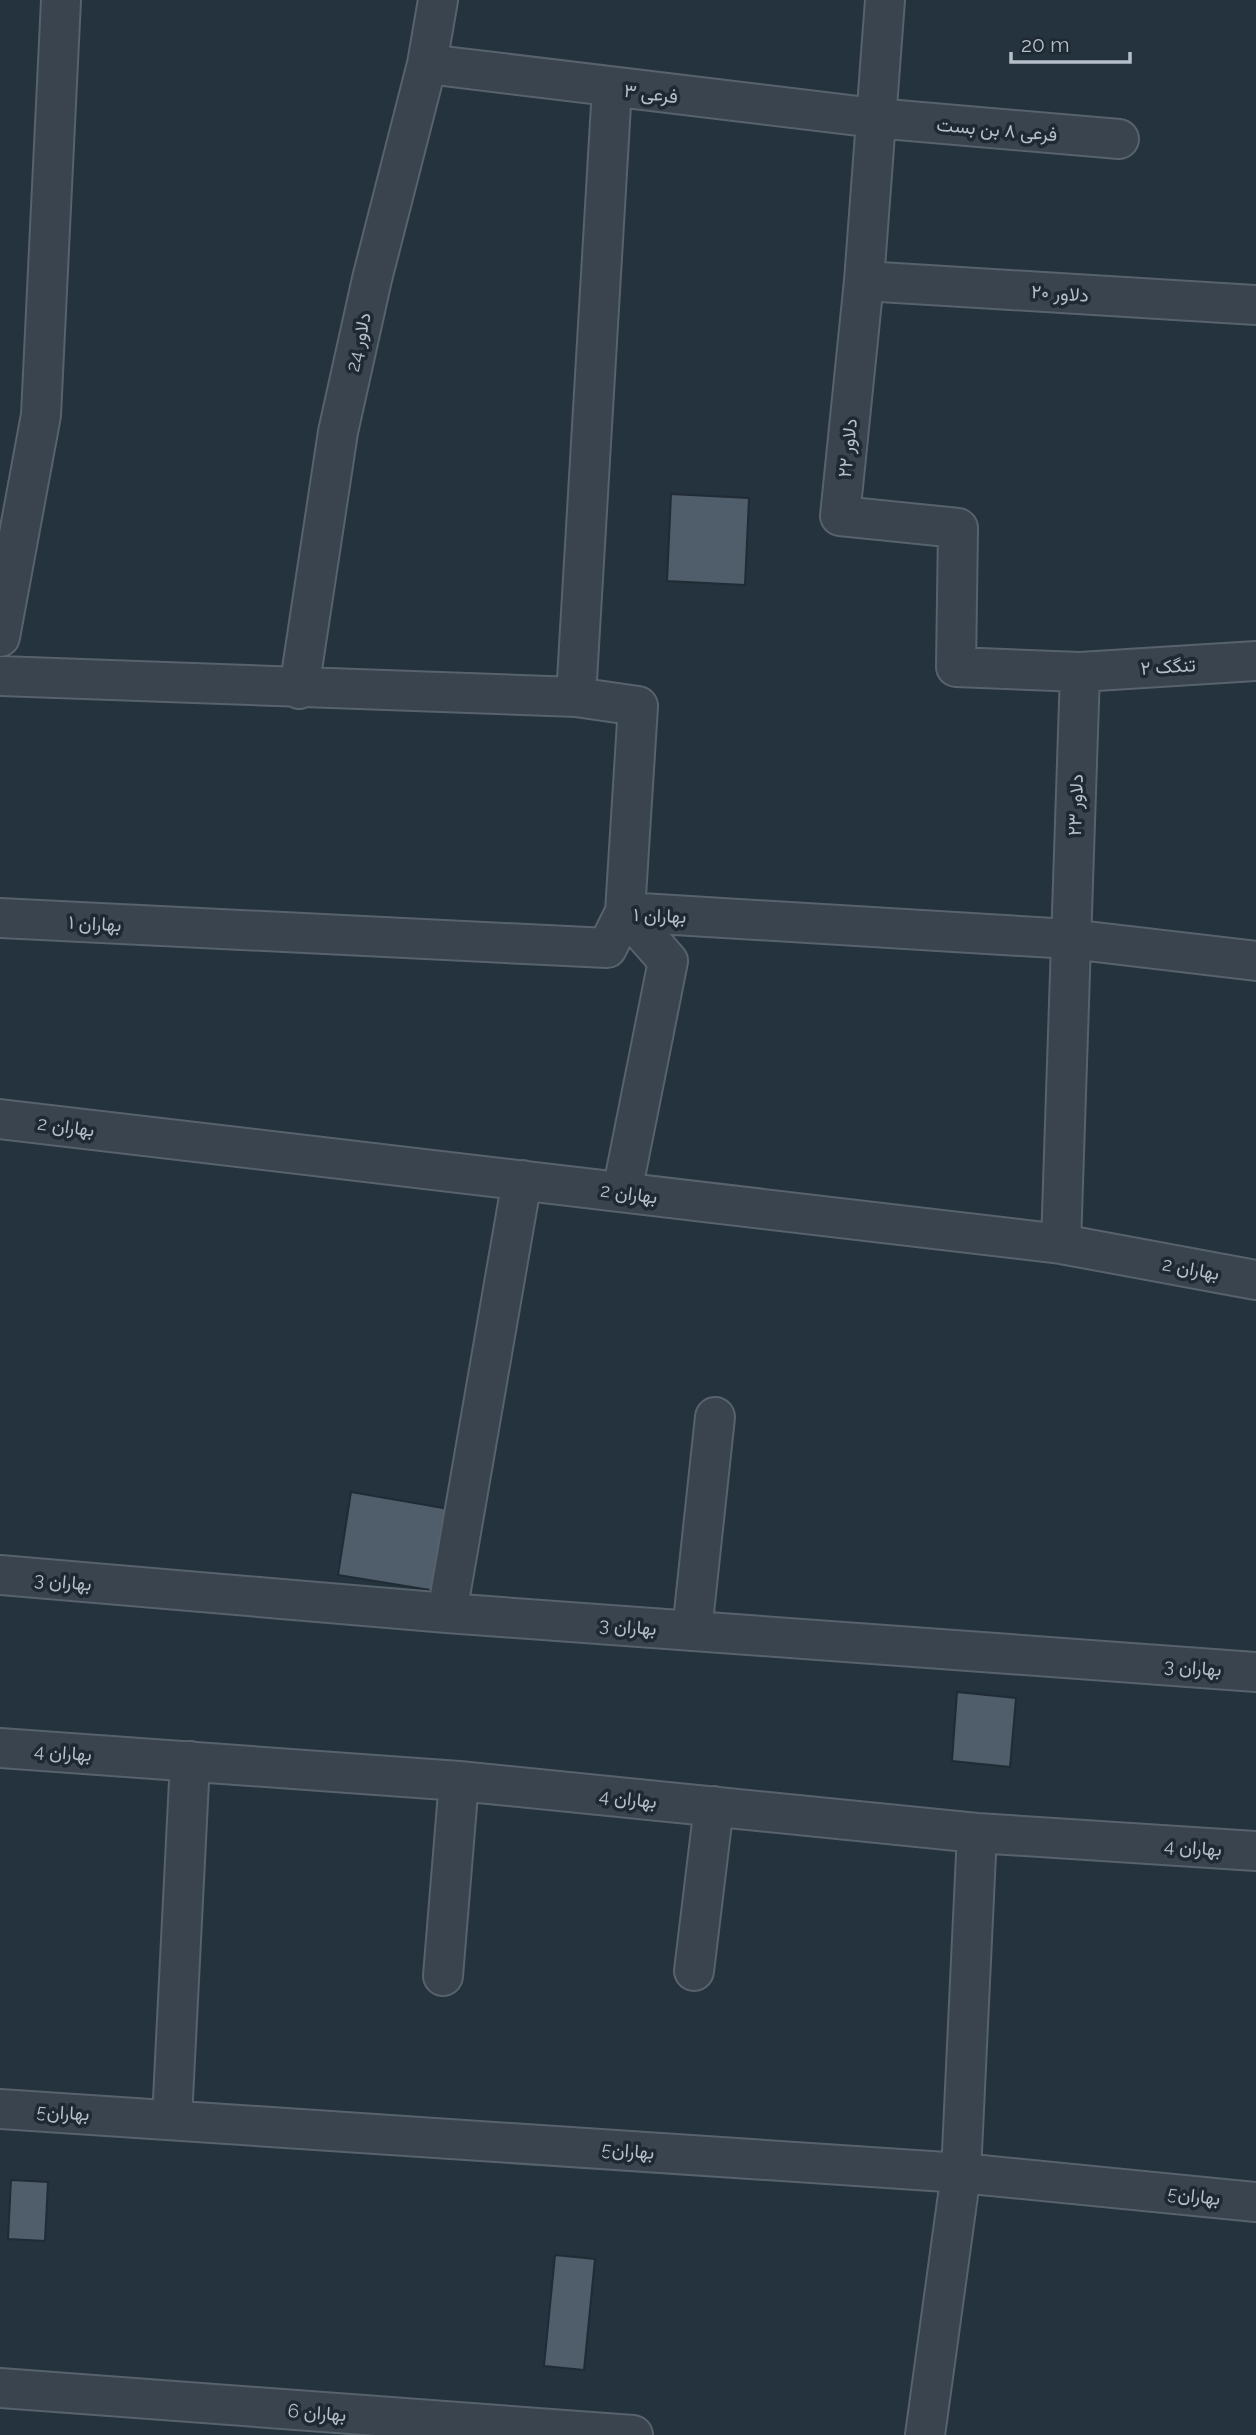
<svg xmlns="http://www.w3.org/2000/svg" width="1256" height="2435" viewBox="0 0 1256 2435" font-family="Raleway,Vazirmatn,sans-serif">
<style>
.building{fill:#505e6b;stroke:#202b35;stroke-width:2}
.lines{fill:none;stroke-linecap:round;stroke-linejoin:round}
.minor-casing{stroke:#57626c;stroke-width:42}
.minor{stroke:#39444e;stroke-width:38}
.labels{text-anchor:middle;stroke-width:7;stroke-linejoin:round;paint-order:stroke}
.street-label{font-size:19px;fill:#b5bfc9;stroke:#1e2933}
</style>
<rect width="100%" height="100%" fill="#25333e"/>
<path class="building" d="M671,494L749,498L745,585L667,581Z
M351,1492L449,1509L436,1591L338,1575Z
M957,1692L1016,1698L1010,1767L952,1761Z
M11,2180L48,2182L45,2241L8,2239Z
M555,2255L595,2259L584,2370L544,2366Z"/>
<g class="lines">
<defs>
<path id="minor" d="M885,0L864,281L840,516L958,528L956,667L1080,672L1256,661
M427,64L875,118L1119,139
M864,281L1256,305
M0,637L41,415L61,0
M0,676L576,697L638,706L625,912L668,961L622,1192
M299,689L338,432L372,279L427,64L438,0
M576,697L612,88
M0,918L607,948L625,912L1070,939L1256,961
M0,1119L1061,1244L1256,1280
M1061,1244L1080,672
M0,1575L447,1613L1256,1672
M447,1613L522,1180
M692,1631L715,1417
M0,1748L459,1781L977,1833L1256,1851
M694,1971L714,1806
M443,1976L459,1781
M0,2109L961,2173L1256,2202
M172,2119L190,1761
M0,2388L633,2435
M925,2435L961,2173L977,1833"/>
</defs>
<use href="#minor" class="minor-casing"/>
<use href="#minor" class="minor"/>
</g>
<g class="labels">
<g class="street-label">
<text transform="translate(651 93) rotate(7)" y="7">فرعی ۳</text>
<text transform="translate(997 129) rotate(5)" y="7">فرعی ۸ بن بست</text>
<text transform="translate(1060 293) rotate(4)" y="7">دلاور ۲۰</text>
<text transform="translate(358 342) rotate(-78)" y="7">دلاور 24</text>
<text transform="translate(847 448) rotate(-84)" y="7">دلاور ۲۲</text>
<text transform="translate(1168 666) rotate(-4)" y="7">تنگک ۲</text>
<text transform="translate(1075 805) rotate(-88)" y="7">دلاور ۲۳</text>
<text transform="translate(660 915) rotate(2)" y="7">بهاران ۱</text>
<text transform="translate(95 923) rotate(3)" y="7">بهاران ۱</text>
<text transform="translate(66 1126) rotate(7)" y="7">بهاران 2</text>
<text transform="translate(629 1193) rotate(7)" y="7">بهاران 2</text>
<text transform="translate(1191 1268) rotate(10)" y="7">بهاران 2</text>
<text transform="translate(63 1581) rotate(5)" y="7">بهاران 3</text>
<text transform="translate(628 1626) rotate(4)" y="7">بهاران 3</text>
<text transform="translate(1193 1667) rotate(4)" y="7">بهاران 3</text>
<text transform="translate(63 1752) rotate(4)" y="7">بهاران 4</text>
<text transform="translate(628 1798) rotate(6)" y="7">بهاران 4</text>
<text transform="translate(1193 1847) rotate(4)" y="7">بهاران 4</text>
<text transform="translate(63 2112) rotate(3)" y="7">بهاران5</text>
<text transform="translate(628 2150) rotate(4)" y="7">بهاران5</text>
<text transform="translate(1194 2195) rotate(6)" y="7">بهاران5</text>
<text transform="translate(317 2412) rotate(4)" y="7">بهاران 6</text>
</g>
</g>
<path d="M1011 52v10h119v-10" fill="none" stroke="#b5bfc9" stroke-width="3.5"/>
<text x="1021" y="52" font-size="21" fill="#b5bfc9" stroke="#1e2933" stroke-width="5" paint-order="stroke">20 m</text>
</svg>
